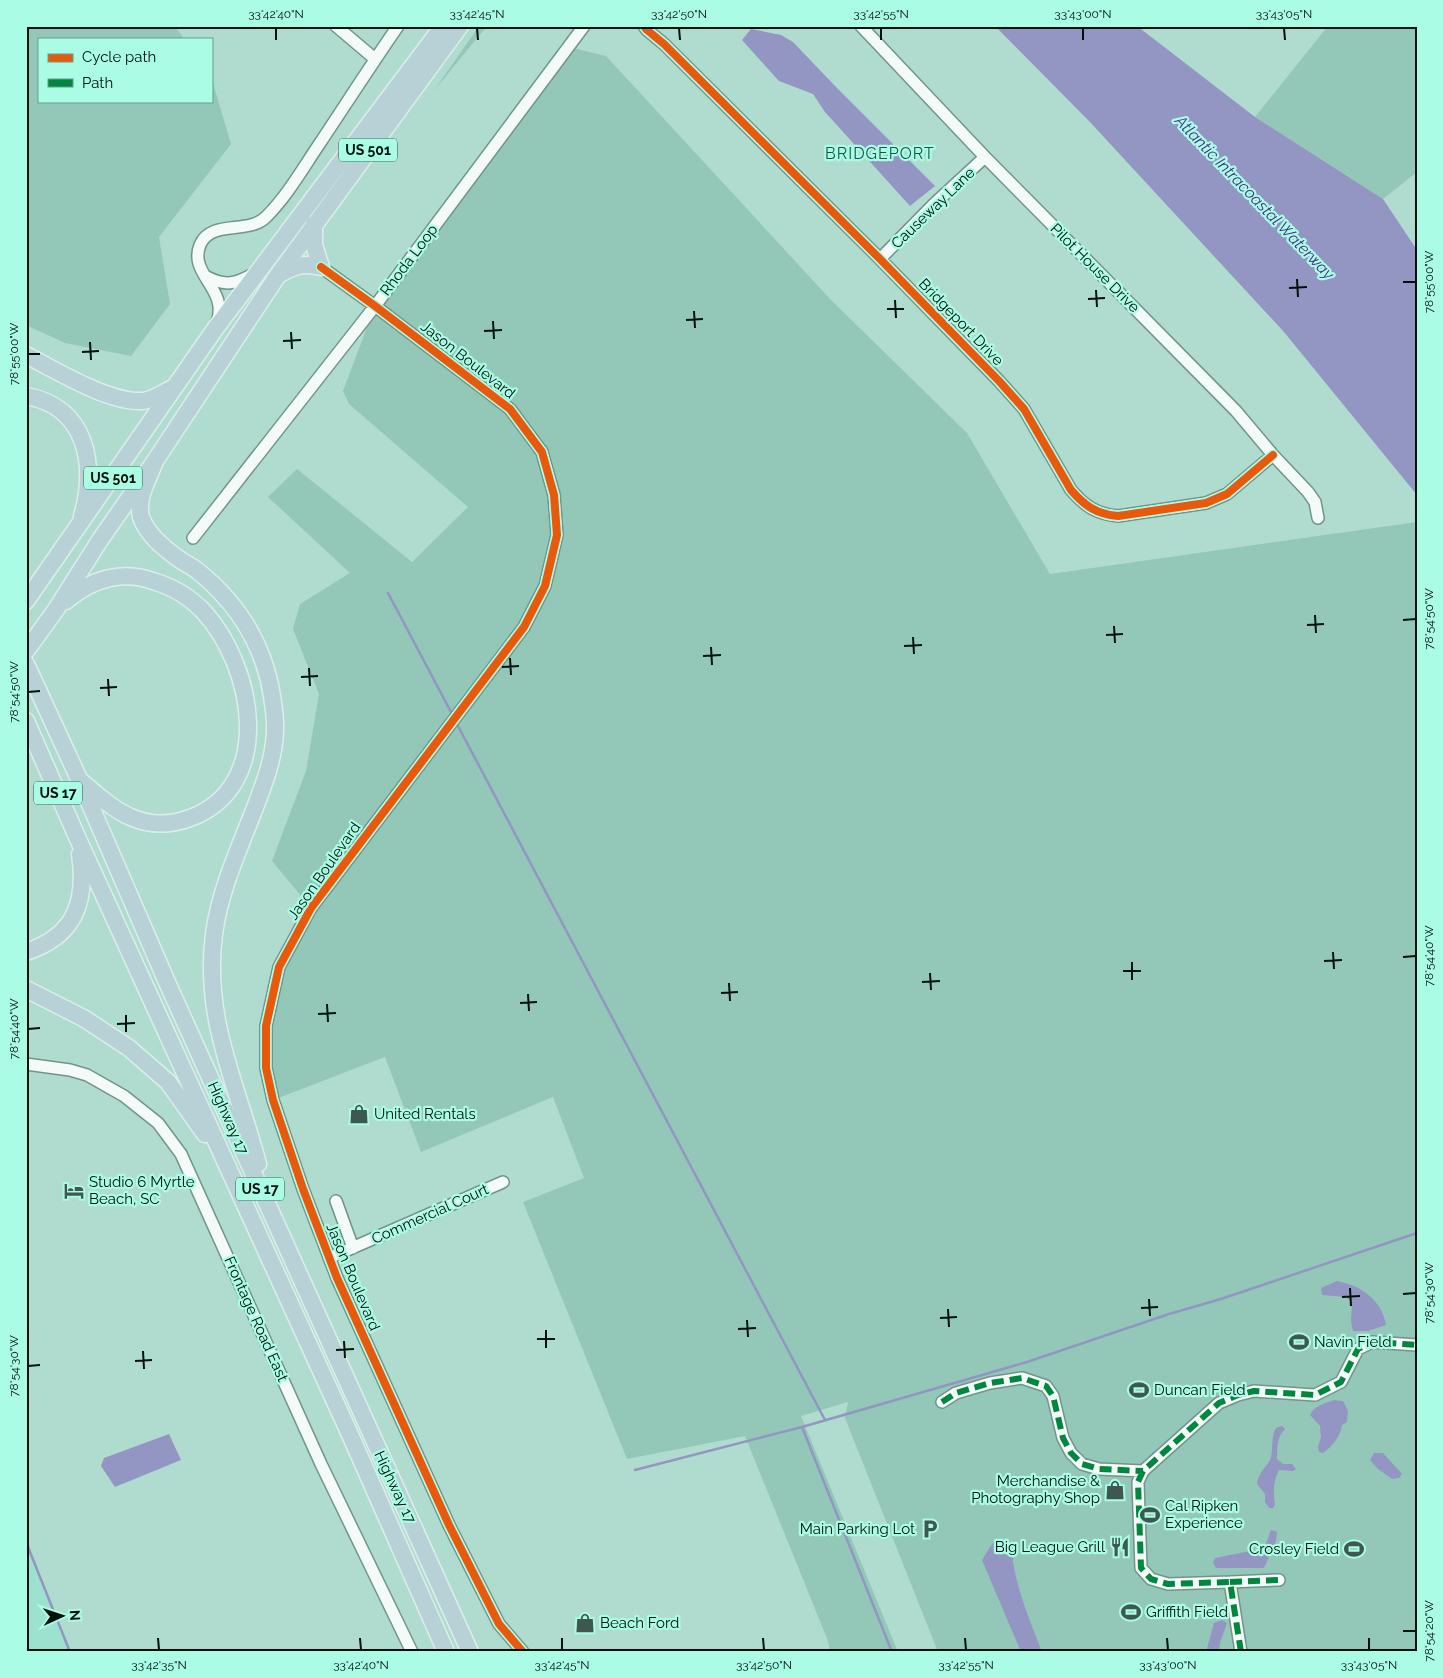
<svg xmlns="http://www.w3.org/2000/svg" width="1443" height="1678" viewBox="0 0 1443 1678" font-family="Raleway,sans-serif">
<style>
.built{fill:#9ce2ce}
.green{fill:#93c8b8}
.water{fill:#9395c3}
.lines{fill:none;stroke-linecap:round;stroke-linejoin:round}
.stream{stroke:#9395c3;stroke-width:2.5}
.minor-casing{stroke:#71958b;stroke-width:14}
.highway-casing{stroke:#dbefe9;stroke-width:19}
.minor{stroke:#f3faf8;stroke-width:11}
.highway{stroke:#b7d1d6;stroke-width:16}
.quiet{stroke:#00873e;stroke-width:6;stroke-dasharray:12 6;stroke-linecap:butt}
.cycleway-casing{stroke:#abfce4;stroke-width:11}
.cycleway{stroke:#e8590c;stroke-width:8}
.ticks{fill:none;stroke:#00110b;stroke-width:2}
.labels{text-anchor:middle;stroke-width:4.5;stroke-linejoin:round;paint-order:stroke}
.shield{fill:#abfce4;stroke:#33584c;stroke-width:1}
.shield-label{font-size:14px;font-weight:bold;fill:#00110b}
.street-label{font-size:15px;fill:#00110b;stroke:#abfce4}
.poi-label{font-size:15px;fill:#00110b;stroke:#abfce4;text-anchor:start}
.neighbourhood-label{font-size:16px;letter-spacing:1px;fill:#165648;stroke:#abfce4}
.water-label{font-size:16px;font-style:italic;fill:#4a2e85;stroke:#abfce4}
.neatline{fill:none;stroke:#00110b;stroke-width:2}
.ticks-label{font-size:12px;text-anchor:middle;fill:#00110b}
</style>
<rect width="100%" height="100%" fill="#b0dccf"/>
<path class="built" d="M26,1541L70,1652H26Z"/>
<path class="green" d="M26,26H175L184,39H39V101H211V81L213,83L231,144L159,237L170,304L131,356L65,343L26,325Z
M479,26H487L433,92Z
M1328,26H1417V172L1383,199L1255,117Z
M569,47L606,56L831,300L967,433L1050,574L1417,522V1652H938L845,1418L848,1402L801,1416L898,1652H830L828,1641L745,1436L627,1459L523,1202L584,1178L553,1097L421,1152L385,1057L273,1100L266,1068L279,967L311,908L272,861L306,771L319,694L293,629L300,604L350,573L268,497L297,469L412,562L468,507L349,404L343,391L375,306Z"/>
<path class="water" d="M995,26H1137L1255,117L1383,199L1417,250V495L1284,332L1089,121Z
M751,29L781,35L793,42L836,87L935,186L910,206L825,112L813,94L779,81L742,40Z
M1337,1281C1344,1283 1354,1285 1360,1289C1373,1296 1384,1310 1386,1325L1368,1331H1353L1351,1321L1352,1304L1347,1297L1322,1295L1321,1288Z
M1334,1400L1343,1401L1348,1411L1347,1422L1342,1425C1341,1435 1332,1447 1323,1453L1319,1452L1318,1447L1321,1437L1320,1426L1310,1415C1314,1406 1325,1403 1334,1400Z
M1282,1426L1285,1429C1277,1436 1277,1449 1277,1459L1283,1464H1292L1296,1469L1293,1471L1279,1470C1273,1482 1273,1492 1275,1505L1273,1508H1269L1265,1502V1494L1257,1484C1258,1474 1265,1468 1270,1460C1274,1450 1270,1438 1276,1428Z
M169,1434L181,1460L115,1487L101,1466L104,1458Z
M1374,1453H1383L1402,1474L1399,1478L1392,1479L1378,1469L1370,1460Z
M1271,1530L1277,1532L1276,1541L1264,1568H1216L1213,1563L1215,1558L1256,1550L1266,1544Z
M994,1541L1014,1543C1016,1549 1012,1555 1013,1562C1018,1593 1031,1623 1042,1652H1021L982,1560Z
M1222,1620L1227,1623L1220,1643L1219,1652H1206L1214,1623Z"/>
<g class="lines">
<path class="stream" d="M388,593L451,712
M458,726L825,1420
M802,1427L892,1652
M635,1470L802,1427L1027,1362L1169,1314L1221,1299L1417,1233
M26,1542L70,1652"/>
<defs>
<path id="minor" d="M336,26L375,59
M644,26L647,30L664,44L880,259L999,381L1024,409L1071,490C1085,506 1096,514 1118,516L1206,503L1227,494L1273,455
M861,26L985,157L1236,411L1273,455L1308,492L1315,502L1318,518
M880,259L933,205L985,157
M321,267L375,306L510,409L542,452L554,495L557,535L545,586L524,627L311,908L279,967L266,1026V1068L273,1100L303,1189L337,1278L449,1525L499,1624L523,1652
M205,276C225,287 236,284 255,273
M217,322C229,289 188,274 200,245C211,219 248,235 266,217C288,195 303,168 320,143C346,104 371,65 398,26
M193,538L375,306L584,26
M26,1064L70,1070L87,1075L124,1096L158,1123L181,1154L321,1464L412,1652
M336,1201L353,1248
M329,1258L503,1182
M942,1402L956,1393L990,1383L1022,1378L1046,1386L1053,1396L1063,1438L1071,1453L1082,1464L1099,1469L1143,1471
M1230,1582L1279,1580
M1241,1652L1230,1582L1168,1584L1151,1579L1141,1568L1138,1482L1143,1471L1219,1403L1238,1395L1254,1391L1315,1395L1341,1382L1358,1349L1372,1342L1417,1345"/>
<path id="highway" d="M314,224V245L321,267
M280,274C296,265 303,263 321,267
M26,355C57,371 109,403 143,401C153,400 166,391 175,387
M26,396C87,406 97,466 82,516
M155,461C149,478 136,498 141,517C147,535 165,549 179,559C186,564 193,567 199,572C238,604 264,645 272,696C273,704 275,714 275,723C276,752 266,779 256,805C240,847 220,889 214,934C203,1019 237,1084 258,1164
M26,601L215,329L443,26
M66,601C92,579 121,570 153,581C173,587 190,597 204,612C254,667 276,786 190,818C144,835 115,811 82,782
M26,651L55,611L100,540L155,461L278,275L460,26
M26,664L79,779L170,989L470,1652
M26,721L78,839L352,1439L446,1652
M26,952C75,936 87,902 80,854
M26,989L85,1019L129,1048L168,1082L205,1134"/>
</defs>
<use href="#minor" class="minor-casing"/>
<use href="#highway" class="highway-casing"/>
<use href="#minor" class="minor"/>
<use href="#highway" class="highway"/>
<path class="quiet" d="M942,1402L956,1393L990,1383L1022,1378L1046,1386L1053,1396L1063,1438L1071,1453L1082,1464L1099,1469L1143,1471
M1230,1582L1279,1580
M1241,1652L1230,1582L1168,1584L1151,1579L1141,1568L1138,1482L1143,1471L1219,1403L1238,1395L1254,1391L1315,1395L1341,1382L1358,1349L1372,1342L1417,1345"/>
<defs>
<path id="cycleway" d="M644,26L647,30L664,44L880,259L999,381L1024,409L1071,490C1085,506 1096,514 1118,516L1206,503L1227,494L1273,455
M321,267L375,306L510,409L542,452L554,495L557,535L545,586L524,627L311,908L279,967L266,1026V1068L273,1100L303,1189L337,1278L449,1525L499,1624L523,1652"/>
</defs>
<use href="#cycleway" class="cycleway-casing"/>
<use href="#cycleway" class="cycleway"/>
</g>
<path class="ticks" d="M276,28V40M477,28L478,40M679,28L680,40M881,28V40M1083,28V40M1284,28L1285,40M1297,279L1298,297M1403,282H1416M1289,288L1307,287M1096,290L1097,307M1088,299L1105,298M895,300L896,318M887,309H904M694,311L695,328M686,320L703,319M493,321L494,339M484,331L502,330M291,332L292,349M283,341L301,340M90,342L91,360M82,352L99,351M28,354H40M1315,615L1316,633M1403,620L1416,619M1307,625L1324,624M1114,626L1115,643M1106,635L1123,634M913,637L914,654M904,646L922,645M711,647L712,665M703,656L721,655M510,658L511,675M502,667L519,666M309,668L310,686M301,677L318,676M108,679L109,696M100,688L117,687M28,692L40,691M1333,952L1334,969M1403,957L1416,956M1324,961L1342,960M1132,962V980M1123,971H1141M930,973L931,990M922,982L940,981M729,983L730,1001M721,993L738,992M528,994L529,1011M520,1003L537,1002M327,1004L328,1022M318,1014L336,1013M126,1015V1032M117,1024L135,1023M28,1029L40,1028M1350,1288L1351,1306M1403,1294L1416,1293M1342,1297L1360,1296M1149,1299L1150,1316M1141,1308L1158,1307M948,1309L949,1327M940,1318L957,1317M747,1320L748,1337M738,1329L756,1328M546,1330V1348M537,1339H555M344,1341L345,1358M336,1350L354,1349M143,1351L144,1369M135,1361L152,1360M28,1366L40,1365M1403,1631H1416M158,1638L159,1650M360,1638L361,1650M562,1638V1650M763,1638L764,1650M965,1638L966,1650M1167,1638L1168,1650M1369,1638V1650"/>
<defs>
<symbol id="shop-bare" viewBox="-9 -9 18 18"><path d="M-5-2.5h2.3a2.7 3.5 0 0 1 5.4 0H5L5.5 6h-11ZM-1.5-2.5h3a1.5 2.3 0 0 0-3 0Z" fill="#3e5850" stroke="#abfce4" stroke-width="2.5" paint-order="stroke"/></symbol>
<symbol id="hotel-bare" viewBox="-9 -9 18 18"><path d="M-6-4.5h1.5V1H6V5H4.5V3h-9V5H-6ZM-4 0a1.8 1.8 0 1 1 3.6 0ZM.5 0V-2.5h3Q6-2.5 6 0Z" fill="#3e5850" stroke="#abfce4" stroke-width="2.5" paint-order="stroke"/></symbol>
<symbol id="stadium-bare" viewBox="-9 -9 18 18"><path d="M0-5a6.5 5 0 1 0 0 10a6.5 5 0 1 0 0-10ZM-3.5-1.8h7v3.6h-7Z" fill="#3e5850" stroke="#abfce4" stroke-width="2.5" paint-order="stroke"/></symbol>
<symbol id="parking-bare" viewBox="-9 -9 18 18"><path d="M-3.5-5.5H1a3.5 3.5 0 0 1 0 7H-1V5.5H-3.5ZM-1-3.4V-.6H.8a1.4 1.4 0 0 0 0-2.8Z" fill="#3e5850" stroke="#abfce4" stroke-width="2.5" paint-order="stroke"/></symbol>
<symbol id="restaurant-bare" viewBox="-9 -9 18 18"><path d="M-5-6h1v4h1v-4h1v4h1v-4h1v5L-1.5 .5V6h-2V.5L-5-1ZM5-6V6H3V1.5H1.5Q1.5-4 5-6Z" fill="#3e5850" stroke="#abfce4" stroke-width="2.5" paint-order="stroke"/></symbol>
</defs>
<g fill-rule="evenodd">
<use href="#shop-bare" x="345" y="1100" width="28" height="28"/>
<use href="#hotel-bare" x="60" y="1177" width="28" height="28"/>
<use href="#stadium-bare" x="1285" y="1328" width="28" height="28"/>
<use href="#stadium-bare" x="1125" y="1376" width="28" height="28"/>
<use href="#shop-bare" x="1101" y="1476" width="28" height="28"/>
<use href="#stadium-bare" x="1136" y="1501" width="28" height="28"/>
<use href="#parking-bare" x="916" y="1515" width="28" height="28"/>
<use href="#restaurant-bare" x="1106" y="1533" width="28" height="28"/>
<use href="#stadium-bare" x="1340" y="1535" width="28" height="28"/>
<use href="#stadium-bare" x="1117" y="1598" width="28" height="28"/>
<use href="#shop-bare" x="571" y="1609" width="28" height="28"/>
</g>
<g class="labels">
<g class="shield">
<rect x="339" y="138.5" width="58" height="23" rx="4"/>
<rect x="84" y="466.5" width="58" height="23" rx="4"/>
<rect x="34" y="781.5" width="48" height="23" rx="4"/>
<rect x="236" y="1177.5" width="48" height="23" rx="4"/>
</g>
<g class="shield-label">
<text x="368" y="155">US 501</text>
<text x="113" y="483">US 501</text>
<text x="58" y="798">US 17</text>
<text x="260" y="1194">US 17</text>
</g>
<g class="street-label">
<text transform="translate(933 208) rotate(-44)" y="5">Causeway Lane</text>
<text transform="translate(409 260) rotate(-53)" y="5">Rhoda Loop</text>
<text transform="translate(1095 268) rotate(45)" y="5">Pilot House Drive</text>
<text transform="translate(961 322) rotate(46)" y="5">Bridgeport Drive</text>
<text transform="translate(468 360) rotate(38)" y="5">Jason Boulevard</text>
<text transform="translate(324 871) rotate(-55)" y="5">Jason Boulevard</text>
<text transform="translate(228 1118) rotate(66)" y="5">Highway 17</text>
<text transform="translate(430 1214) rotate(-24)" y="5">Commercial Court</text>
<text transform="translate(353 1277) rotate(67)" y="5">Jason Boulevard</text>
<text transform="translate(256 1319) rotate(66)" y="5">Frontage Road East</text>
<text transform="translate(395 1487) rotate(65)" y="5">Highway 17</text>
</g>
<g class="poi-label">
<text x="374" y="1119">United Rentals</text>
<text x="89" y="1187">Studio 6 Myrtle<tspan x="89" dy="17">Beach, SC</tspan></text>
<text x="1314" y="1347">Navin Field</text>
<text x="1154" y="1395">Duncan Field</text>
<text x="1100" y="1486" text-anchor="end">Merchandise &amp;<tspan x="1100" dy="17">Photography Shop</tspan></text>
<text x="1165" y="1511">Cal Ripken<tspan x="1165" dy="17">Experience</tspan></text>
<text x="915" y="1534" text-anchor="end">Main Parking Lot</text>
<text x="1105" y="1552" text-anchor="end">Big League Grill</text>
<text x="1339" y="1554" text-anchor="end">Crosley Field</text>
<text x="1146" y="1617">Griffith Field</text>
<text x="600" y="1628">Beach Ford</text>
</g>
<g class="neighbourhood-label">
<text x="880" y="159">BRIDGEPORT</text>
</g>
<g class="water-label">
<text transform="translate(1255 197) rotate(46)" y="6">Atlantic Intracoastal Waterway</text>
</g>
</g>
<rect width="1443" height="1678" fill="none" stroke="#abfce4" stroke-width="55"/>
<rect x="38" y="38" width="175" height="65" fill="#abfce4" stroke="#679e8d"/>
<rect x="48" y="54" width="25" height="8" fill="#e8590c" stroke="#679e8d"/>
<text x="82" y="62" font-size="15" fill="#00110b">Cycle path</text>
<rect x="48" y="79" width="25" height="8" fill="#00873e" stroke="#679e8d"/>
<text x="82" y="88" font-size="15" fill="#00110b">Path</text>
<g transform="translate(62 1616) rotate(87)" stroke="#abfce4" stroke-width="4" paint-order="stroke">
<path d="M0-4L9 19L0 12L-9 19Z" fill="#00110b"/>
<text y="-8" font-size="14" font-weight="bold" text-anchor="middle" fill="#00110b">N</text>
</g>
<rect x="28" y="28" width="1388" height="1622" class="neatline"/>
<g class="ticks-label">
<text x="276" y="18">33°42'40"N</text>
<text x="477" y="18">33°42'45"N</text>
<text x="679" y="18">33°42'50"N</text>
<text x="881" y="18">33°42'55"N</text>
<text x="1083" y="18">33°43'00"N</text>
<text x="1284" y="18">33°43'05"N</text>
<text transform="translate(1429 282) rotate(-90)" y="4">78°55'00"W</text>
<text transform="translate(14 354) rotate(-90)" y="4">78°55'00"W</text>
<text transform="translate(1429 619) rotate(-90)" y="4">78°54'50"W</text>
<text transform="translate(14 692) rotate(-90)" y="4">78°54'50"W</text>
<text transform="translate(1429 956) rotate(-90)" y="4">78°54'40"W</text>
<text transform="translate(14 1029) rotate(-90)" y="4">78°54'40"W</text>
<text transform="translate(1429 1293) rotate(-90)" y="4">78°54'30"W</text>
<text transform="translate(14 1366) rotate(-90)" y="4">78°54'30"W</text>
<text transform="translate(1429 1631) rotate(-90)" y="4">78°54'20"W</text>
<text x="159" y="1669">33°42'35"N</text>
<text x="361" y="1669">33°42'40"N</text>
<text x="562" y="1669">33°42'45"N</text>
<text x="764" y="1669">33°42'50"N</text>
<text x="966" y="1669">33°42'55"N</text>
<text x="1168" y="1669">33°43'00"N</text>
<text x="1369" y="1669">33°43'05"N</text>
</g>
</svg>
